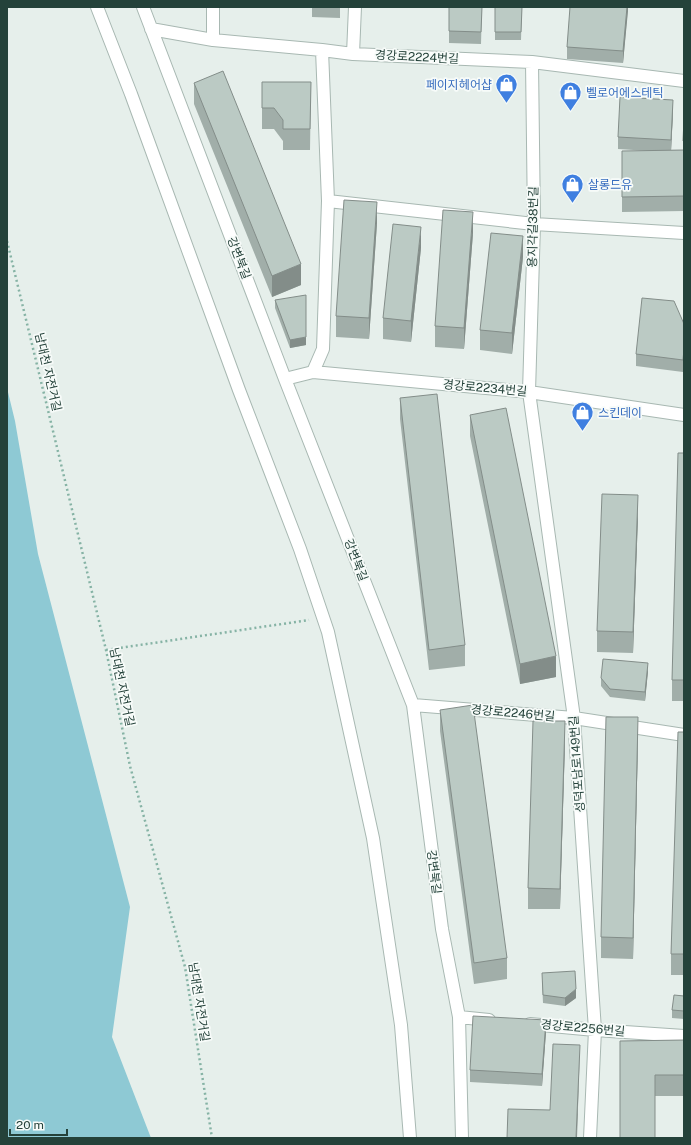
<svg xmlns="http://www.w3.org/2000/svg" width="691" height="1145" viewBox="0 0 691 1145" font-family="'Public Sans','Noto Sans KR',sans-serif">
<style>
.water{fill:#8ec9d4}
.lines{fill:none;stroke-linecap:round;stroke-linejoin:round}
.minor-casing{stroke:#a8b8b2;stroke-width:14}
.path{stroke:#86b3a5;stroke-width:2.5;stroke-dasharray:2 3;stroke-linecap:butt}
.minor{stroke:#fff;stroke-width:12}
.wall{fill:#a1aea9}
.shaded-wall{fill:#838d89}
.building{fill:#bbcac4;stroke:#838d89}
.labels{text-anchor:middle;stroke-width:3.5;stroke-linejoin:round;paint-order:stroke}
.street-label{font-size:12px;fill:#24423a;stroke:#f7fbf9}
.shop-label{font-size:12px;fill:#366cbe;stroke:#f7fbf9;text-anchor:start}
</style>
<rect width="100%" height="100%" fill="#e6efeb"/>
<path class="water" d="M7,388L15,421L38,554L130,907L112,1037L151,1138H7Z"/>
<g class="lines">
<defs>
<path id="minor" d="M97,7L131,94L239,390L300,549L328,632L373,838L401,1025L410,1138
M143,7L285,379L413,705L442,929L459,1017L462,1138
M213,7V40
M151,29L213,40L322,50L353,54L532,62L684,81
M353,54L355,7
M532,62L534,224L529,392L574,718L595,1030L590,1138
M328,201L534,224L684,233
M313,372L323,349L328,201L322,50
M285,379L313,372L529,392L684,415
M413,705L574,718L684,735
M459,1017L489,1020
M530,1024L595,1030L684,1036"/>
</defs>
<use href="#minor" class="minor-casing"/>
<path class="path" d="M7,241L106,650L130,766L185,967L212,1138
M106,650L309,620"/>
<use href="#minor" class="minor"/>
</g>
<path class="wall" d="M312,7H340V18L312,17Z
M482,7L481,44L449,43V31Z
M495,7H522L521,40H495Z
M628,7L623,63L567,59V47Z
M262,82H311L310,150H283V141L274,129H262Z
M194,83L301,285L272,297L194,104Z
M673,112L671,150H683L684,119V211L622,212V151H649L618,149V137Z
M377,223L369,339L336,337V316Z
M473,233L464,349L435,347V326Z
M421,248L411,342L383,339V318Z
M523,257L512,354L480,350V330Z
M275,300L306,345L290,348L275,308Z
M684,324V360L683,372L636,366V354Z
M400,398L465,645V666L429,670L400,419Z
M470,415L556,677L520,684L470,436Z
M684,453V701H672V680Z
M638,516L633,653L597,652V631Z
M648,671L645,701L610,697L601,686V678Z
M440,710L507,958V979L474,984L440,731Z
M684,732V975H671V954Z
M638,738L633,959L601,958V937Z
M565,742L560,909H528V888Z
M542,981L576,998L565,1006L543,1003Z
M684,996V1019L672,1018V1010Z
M546,1032L542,1086L470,1082V1070Z
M684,1040V1096H655L620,1041Z"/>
<path class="shaded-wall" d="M627,7H628V11L623,63V51Z
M673,100V112L671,152V140Z
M377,202V223L369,339V318Z
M473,212V233L464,349V328Z
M421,227V248L411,342V321Z
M523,236V257L512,354V333Z
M301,264V285L272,297V276Z
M306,337V345L290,348V340Z
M684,349V360L683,372V360Z
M638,495V516L633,653V632Z
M556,656V677L520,684V664Z
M648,663V671L645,701V692Z
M638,717V738L633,959V938Z
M565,721V742L560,909V889Z
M576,989V998L565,1006V998Z
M546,1020V1032L542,1086V1074Z
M580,1045L577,1138H576Z"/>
<path class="building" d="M449,7H482L481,32L449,31Z
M495,7H522L521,32H495Z
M570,7H627L623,51L567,47Z
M223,71L301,264L272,276L194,83Z
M262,82H311L310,129H283V120L274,108H262Z
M620,97L673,100L671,140L618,137Z
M684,119V141H683Z
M684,150V196L622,197V151Z
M344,200L377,202L369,318L336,316Z
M443,210L473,212L464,328L435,326Z
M393,224L421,227L411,321L383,318Z
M491,233L523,236L512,333L480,330Z
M306,295V337L290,340L275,300Z
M642,298L674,301L684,324V349L683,360L636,354Z
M437,394L465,645L429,650L400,398Z
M506,408L556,656L520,664L470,415Z
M678,453H684V680H672Z
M602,494L638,495L633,632L597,631Z
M603,659L648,663L645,692L610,689L601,678Z
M473,705L507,958L474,963L440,710Z
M606,717H638L633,938L601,937Z
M533,721H565L560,889L528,888Z
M678,732H684V954H671Z
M575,971L576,989L565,998L543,995L542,973Z
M674,995L684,996V1011L672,1010Z
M473,1016L546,1020L542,1074L470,1070Z
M684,1040V1075H655V1138H620V1041Z
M553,1044L580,1045L576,1138H507L508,1109L550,1110Z"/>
<defs>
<symbol id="shop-pin" viewBox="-11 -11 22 30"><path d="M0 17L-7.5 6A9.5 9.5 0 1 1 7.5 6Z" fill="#3f7fe0" stroke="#f7fbf9"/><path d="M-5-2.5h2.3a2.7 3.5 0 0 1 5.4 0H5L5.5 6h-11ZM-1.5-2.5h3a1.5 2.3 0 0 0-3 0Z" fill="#fff"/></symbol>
</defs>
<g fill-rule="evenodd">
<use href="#shop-pin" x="494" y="72" width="25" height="34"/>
<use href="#shop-pin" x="558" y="80" width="25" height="34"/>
<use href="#shop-pin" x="560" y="172" width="25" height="34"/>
<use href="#shop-pin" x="570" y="400" width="25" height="34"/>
</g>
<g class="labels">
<g class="street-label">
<text transform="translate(417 57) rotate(3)" y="4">경강로2224번길</text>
<text transform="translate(533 227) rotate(-89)" y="4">용지각길38번길</text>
<text transform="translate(239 258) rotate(69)" y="4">강변북길</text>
<text transform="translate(48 372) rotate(77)" y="4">남대천 자전거길</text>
<text transform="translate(485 388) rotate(5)" y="4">경강로2234번길</text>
<text transform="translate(356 560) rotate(69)" y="4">강변북길</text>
<text transform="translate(122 687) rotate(78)" y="4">남대천 자전거길</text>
<text transform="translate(513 713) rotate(5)" y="4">경강로2246번길</text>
<text transform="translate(577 764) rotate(-94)" y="4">성덕포남로149번길</text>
<text transform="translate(434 872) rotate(83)" y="4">강변북길</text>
<text transform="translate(199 1002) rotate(81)" y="4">남대천 자전거길</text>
<text transform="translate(583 1028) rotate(5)" y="4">경강로2256번길</text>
</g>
<g class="shop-label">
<text x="492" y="89" text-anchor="end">페이지헤어샵</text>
<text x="586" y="97">벨로어에스테틱</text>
<text x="588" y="189">살롱드유</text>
<text x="598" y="417">스킨데이</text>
</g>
</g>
<rect width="691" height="1145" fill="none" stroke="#24423a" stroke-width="16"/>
<path d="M10 1129v6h57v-6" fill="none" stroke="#24423a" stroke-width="2"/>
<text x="16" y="1129" font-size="12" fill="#24423a" stroke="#f7fbf9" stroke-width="3" paint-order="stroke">20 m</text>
</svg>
